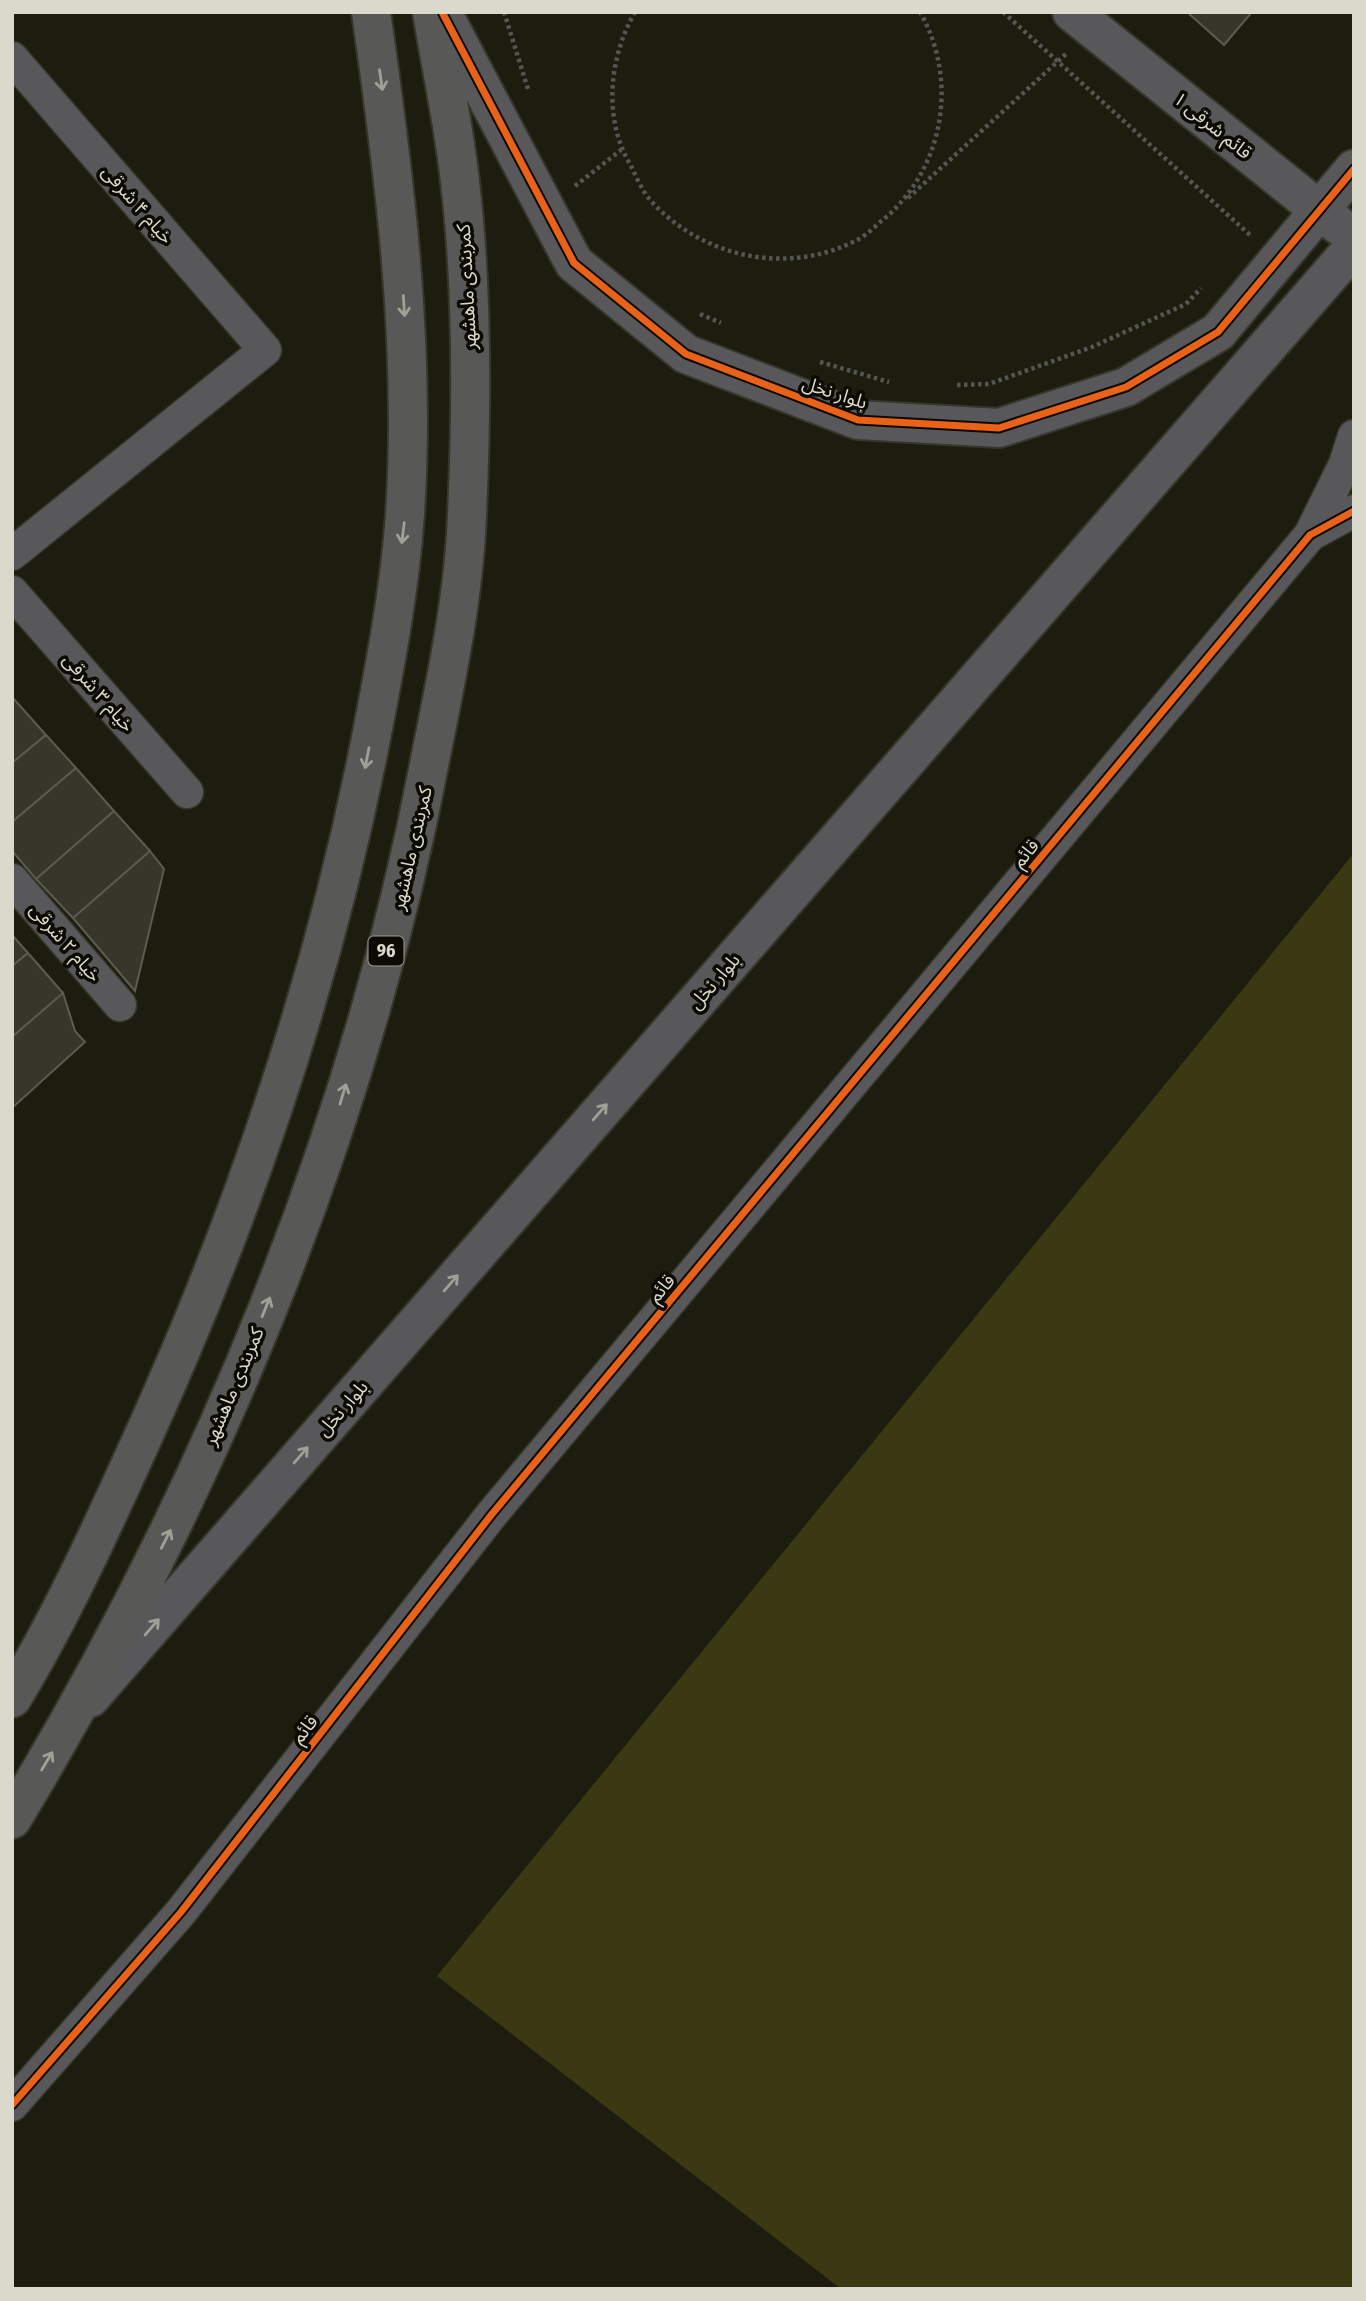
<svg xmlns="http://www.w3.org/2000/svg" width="1366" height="2301" viewBox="0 0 1366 2301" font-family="'Fira Sans Condensed','Noto Sans Arabic',sans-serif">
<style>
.green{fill:#3a3912}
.building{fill:#36362b;stroke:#5b5b4f;stroke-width:2}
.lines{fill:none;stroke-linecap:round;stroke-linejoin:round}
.minor-casing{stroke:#36362a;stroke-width:35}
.tertiary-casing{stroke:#36362a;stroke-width:42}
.primary-casing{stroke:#36362a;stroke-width:42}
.path{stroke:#555553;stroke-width:4.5;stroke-dasharray:3.5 3.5;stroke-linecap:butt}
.minor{stroke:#58585a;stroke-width:32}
.tertiary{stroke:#58585a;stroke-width:38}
.primary{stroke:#585856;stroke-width:38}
.cycleway-casing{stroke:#0b0a03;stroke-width:11}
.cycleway{stroke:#ea6118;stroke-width:7}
.oneway{stroke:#a0a097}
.oneway2{stroke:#a0a099}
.labels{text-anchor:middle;stroke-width:7;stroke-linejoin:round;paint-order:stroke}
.shield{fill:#0b0a03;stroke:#9c9c90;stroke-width:2}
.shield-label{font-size:18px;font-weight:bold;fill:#dadacc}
.street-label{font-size:19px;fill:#dadacc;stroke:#0b0a03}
</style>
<rect width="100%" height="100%" fill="#1c1c0f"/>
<path class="green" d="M1354,853V2289H841L437,1976Z"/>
<path class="building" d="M1187,12H1252L1224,45Z
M12,697L46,735L12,763Z
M46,735L76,768L12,822V763Z
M76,768L114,811L36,879L12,851V822Z
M114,811L150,851L73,918L36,879Z
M150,851L164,869L135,991L73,918Z
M12,935L28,953L12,966Z
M28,953L63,993L12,1037V966Z
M63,993L75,1031L85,1042L12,1108V1037Z"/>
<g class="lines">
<defs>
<path id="minor" d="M12,58L265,350L12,554
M1310,535L1345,464L1354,436
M12,592L187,792
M12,880L120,1005
M12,2105L181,1912L492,1514L1310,535L1354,511"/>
<path id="tertiary" d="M442,12L574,263L686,354L858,420L999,428L1126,387L1218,332L1354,169
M1072,12L1338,225
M90,1698L1354,247"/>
<path id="primary" d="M12,1698C62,1616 103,1525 143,1437C245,1212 325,976 372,733C386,661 400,587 405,514C416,346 395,179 371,12
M12,1819C208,1495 359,1134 430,760C446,680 464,597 467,515C472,405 473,291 460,182C454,125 441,68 432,12"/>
</defs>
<use href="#minor" class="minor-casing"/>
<use href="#tertiary" class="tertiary-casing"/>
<use href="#primary" class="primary-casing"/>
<path class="path" d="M504,12L528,89
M635,12C609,57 603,119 630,164C636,176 642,191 651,201C704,259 790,276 859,239C868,234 876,225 884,219C944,168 959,80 920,12
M1003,12L1250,235
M575,186L621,150
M908,198L1067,53
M700,314L721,323
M820,362L889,382
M957,385L989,384L1092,347L1186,304L1201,288"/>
<use href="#minor" class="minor"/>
<use href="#tertiary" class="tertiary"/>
<use href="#primary" class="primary"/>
<defs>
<path id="cycleway" d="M442,12L574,263L686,354L858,420L999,428L1126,387L1218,332L1354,169
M12,2105L181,1912L492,1514L1310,535L1354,511"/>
</defs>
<use href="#cycleway" class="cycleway-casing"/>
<use href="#cycleway" class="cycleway"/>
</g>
<defs><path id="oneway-shaft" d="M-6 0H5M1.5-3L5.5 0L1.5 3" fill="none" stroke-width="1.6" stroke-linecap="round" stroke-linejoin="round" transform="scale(1.75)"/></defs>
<g class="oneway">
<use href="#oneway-shaft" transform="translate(381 80) rotate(82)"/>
<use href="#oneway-shaft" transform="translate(404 306) rotate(86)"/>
<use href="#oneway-shaft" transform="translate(403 533) rotate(97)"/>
<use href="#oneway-shaft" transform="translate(367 758) rotate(101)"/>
<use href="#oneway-shaft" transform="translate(343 1094) rotate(-73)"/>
<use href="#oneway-shaft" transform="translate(266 1307) rotate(-68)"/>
<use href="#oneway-shaft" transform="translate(166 1539) rotate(-63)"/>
<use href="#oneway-shaft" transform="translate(47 1761) rotate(-59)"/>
</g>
<g class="oneway2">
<use href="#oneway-shaft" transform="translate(600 1112) rotate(-49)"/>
<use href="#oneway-shaft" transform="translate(451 1283) rotate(-49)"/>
<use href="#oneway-shaft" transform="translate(301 1455) rotate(-49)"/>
<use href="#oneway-shaft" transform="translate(152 1627) rotate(-49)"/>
</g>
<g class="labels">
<rect class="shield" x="368.5" y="936.5" width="35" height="29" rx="5"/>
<g class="shield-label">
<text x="386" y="957">96</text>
</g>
<g class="street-label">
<text transform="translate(1213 125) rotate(39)" y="7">قائم شرقی ۱</text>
<text transform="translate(138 204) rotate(49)" y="7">خیام ۴ شرقی</text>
<text transform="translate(466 287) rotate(-93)" y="7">کمربندی ماهشهر</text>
<text transform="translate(835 392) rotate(18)" y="7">بلوار نخل</text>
<text transform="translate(99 692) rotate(49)" y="7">خیام ۳ شرقی</text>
<text transform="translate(411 848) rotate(-77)" y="7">کمربندی ماهشهر</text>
<text transform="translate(1025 853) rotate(-50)" y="7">قائم</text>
<text transform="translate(66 942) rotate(49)" y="7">خیام ۲ شرقی</text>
<text transform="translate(714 981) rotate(-49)" y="7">بلوار نخل</text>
<text transform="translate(661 1288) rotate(-50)" y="7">قائم</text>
<text transform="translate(233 1386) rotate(-67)" y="7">کمربندی ماهشهر</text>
<text transform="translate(342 1408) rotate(-49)" y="7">بلوار نخل</text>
<text transform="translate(304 1729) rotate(-52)" y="7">قائم</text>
</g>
</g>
<rect width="1366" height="2301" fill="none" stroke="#dadacc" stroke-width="28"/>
</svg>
